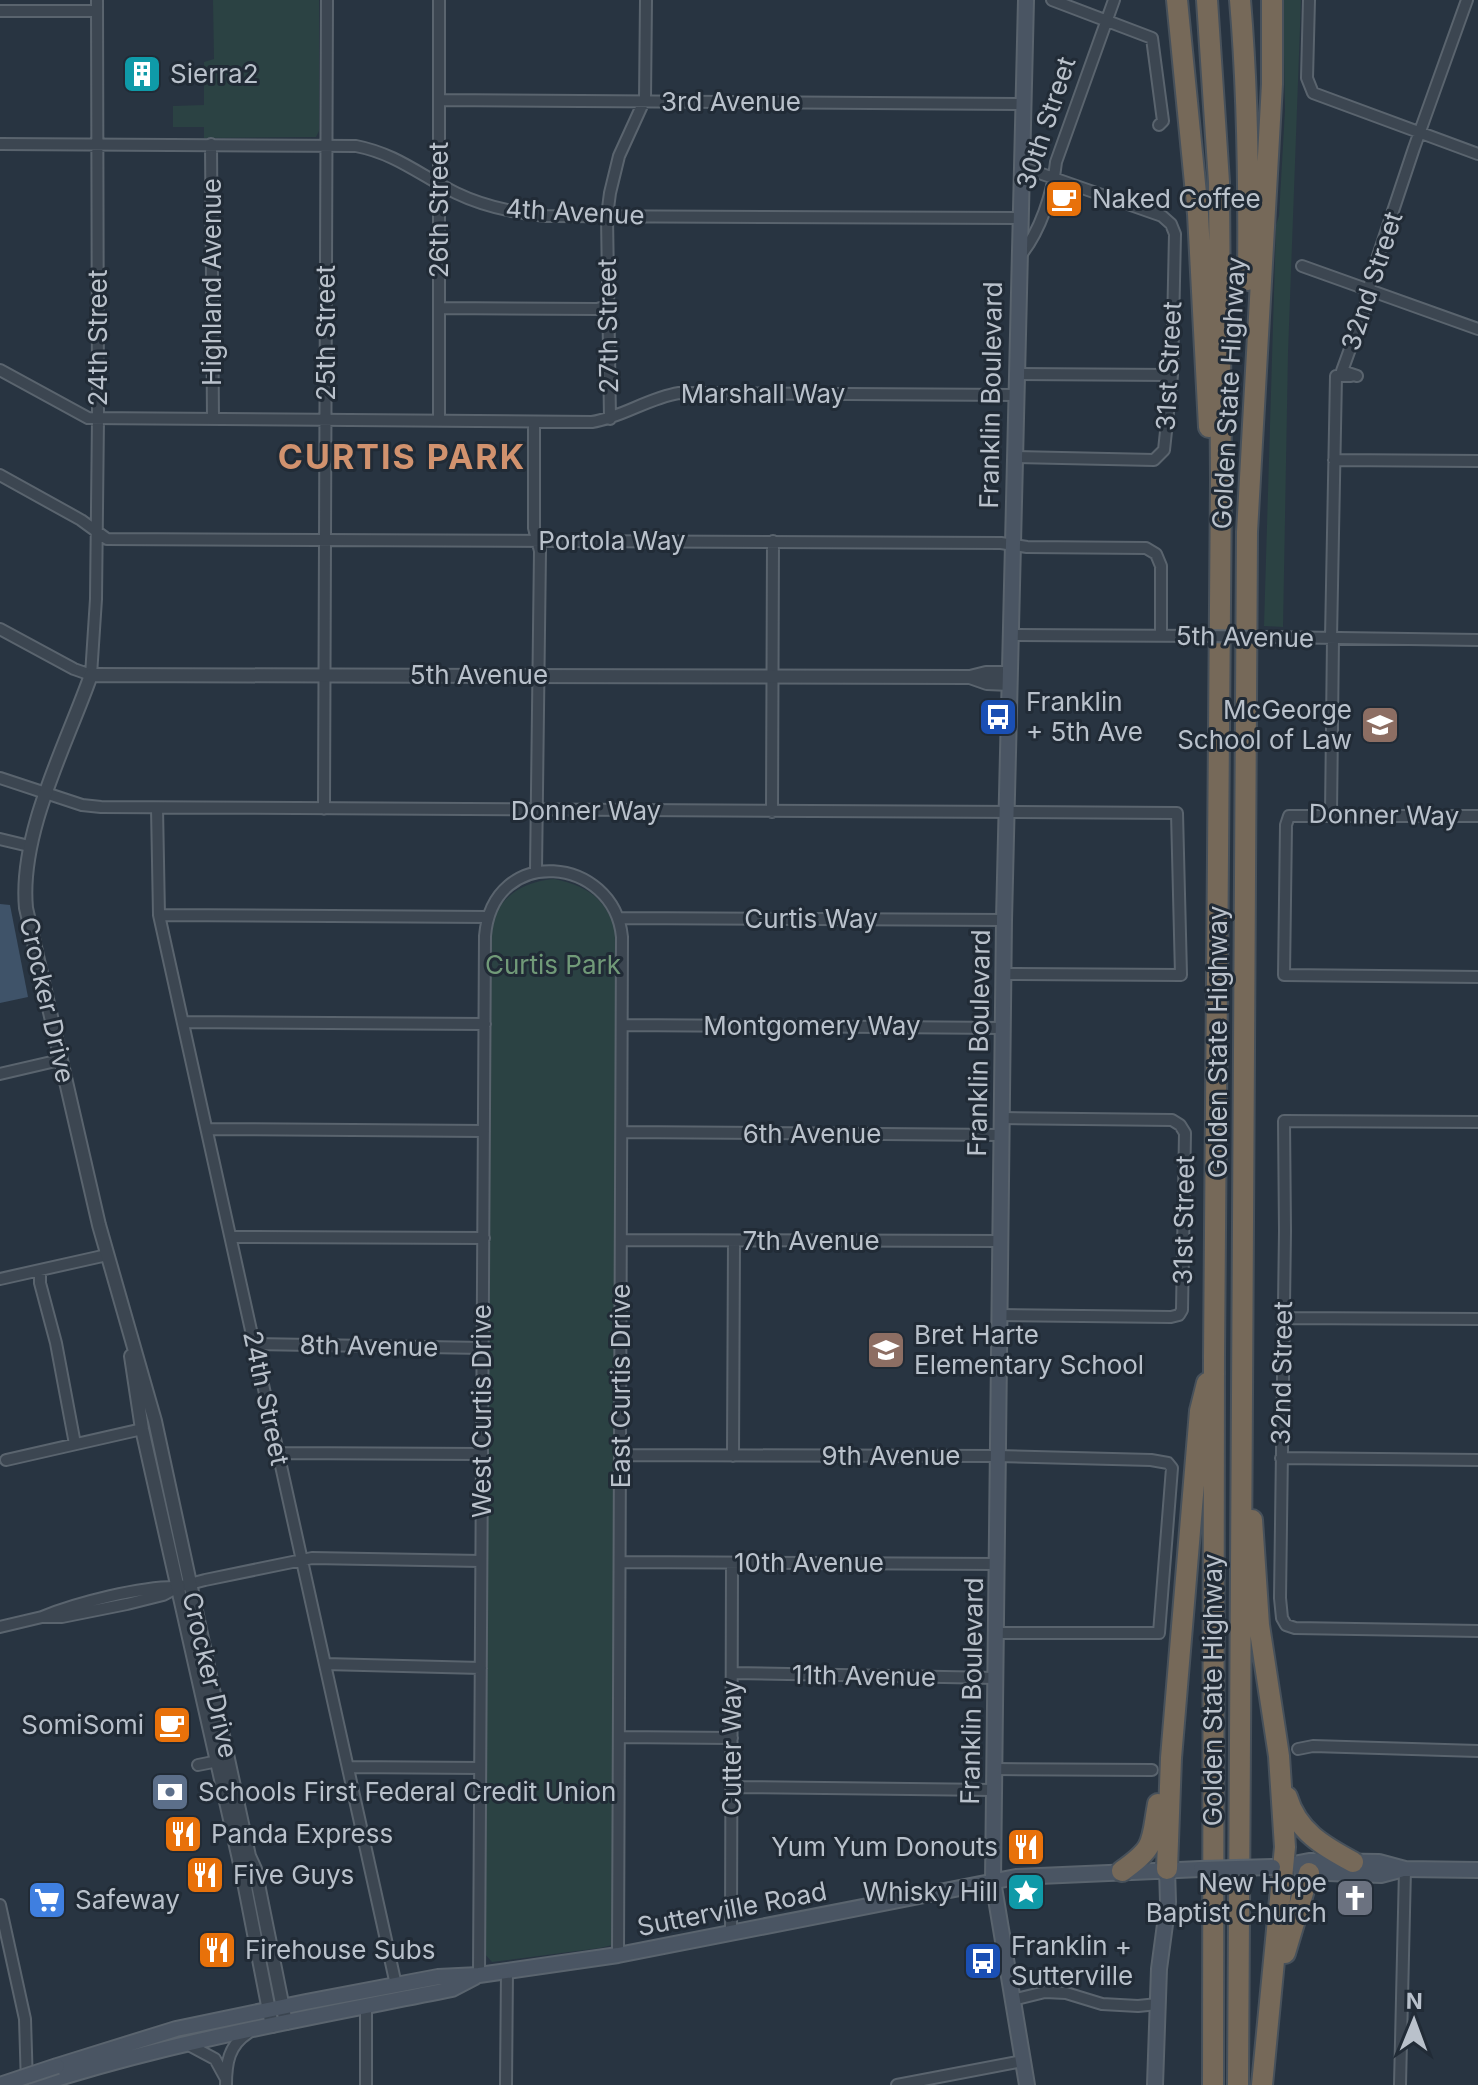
<svg xmlns="http://www.w3.org/2000/svg" width="1478" height="2085" viewBox="0 0 1478 2085" font-family="Inter,sans-serif">
<style>
.green{fill:#2b4243}
.water{fill:#3f5369}
.lines{fill:none;stroke-linecap:round;stroke-linejoin:round}
.minor-casing{stroke:#5a646e;stroke-width:14}
.tertiary-casing{stroke:#5a646e;stroke-width:16}
.secondary-casing{stroke:#5a646e;stroke-width:18}
.motorway-casing{stroke:#47515b;stroke-width:24}
.minor{stroke:#3c4651;stroke-width:10}
.tertiary{stroke:#3c4651;stroke-width:12}
.secondary{stroke:#4a5563;stroke-width:14}
.motorway{stroke:#766959;stroke-width:20}
.minor-bridge-casing{stroke:#5a646e;stroke-width:14;stroke-linecap:butt}
.secondary-bridge-casing{stroke:#5a646e;stroke-width:18;stroke-linecap:butt}
.minor-bridge{stroke:#3c4651;stroke-width:10}
.secondary-bridge{stroke:#4a5563;stroke-width:14}
.labels{text-anchor:middle;stroke-width:6;stroke-linejoin:round;paint-order:stroke}
.poi-label{font-size:26px;fill:#b9c1cb;stroke:#212b36;text-anchor:start}
.street-label{font-size:26px;fill:#b9c1cb;stroke:#212b36}
.park-label{font-size:26px;fill:#719a78;stroke:#212b36}
.district-label{font-size:34px;font-weight:bold;letter-spacing:2px;fill:#d1926e;stroke:#212b36}
</style>
<rect width="100%" height="100%" fill="#283441"/>
<path class="green" d="M213,0H319V131L316,137L204,138V127H173V106L204,105V62L214,59Z
M1283,0H1301L1288,353L1283,627L1264,626L1276,225L1279,216L1285,110Z
M554,879C592,887 609,902 618,940L615,1939L612,1945L600,1948L492,1962L483,1952L488,937C494,901 518,882 554,879Z"/>
<path class="water" d="M0,904L10,905L28,997L0,1003Z"/>
<g class="lines">
<defs>
<path id="minor" d="M439,0V421
M1052,0L1152,38L1163,121L1159,125
M1309,0L1307,78L1313,93L1478,154
M0,11H97
M439,100L1024,104
M0,144L356,146C397,154 421,176 456,193C485,207 515,213 546,216L1019,218
M211,144L213,419
M1020,256C1040,232 1053,193 1056,162L1114,0
M1302,266L1478,329
M439,308L597,309L608,306
M0,370L88,418L592,422C623,417 648,398 679,393L1017,395
M1017,374L1172,375
M1357,376L1342,371L1366,305L1372,274L1414,148L1467,0
M610,419L607,216L610,193L619,156L645,99L646,0
M534,422V528L540,551L536,871
M1014,457L1154,460L1164,450L1172,375L1175,234L1171,224L1162,216L1022,167
M1334,460L1478,461
M0,475L81,520L107,539L1001,543L1027,547L1146,548L1156,554L1161,566V636
M0,629L74,669L91,675L96,599L98,418L97,0
M1011,635L1205,636
M1264,637L1478,640
M1331,638L1336,376H1351
M0,778L82,805L101,807L1177,813L1181,975L1003,974
M157,808L159,915L396,1985
M324,809L327,0
M772,812L773,541
M1331,814L1333,638
M1478,816H1289L1286,825L1284,975L1478,977
M0,839L29,846
M159,915L488,917
M618,918L1004,920
M183,1022L485,1024
M622,1025L1003,1028
M0,1074L60,1060
M1478,1122L1284,1121L1285,1231L1280,1598L1282,1618L1286,1625L1295,1628L1478,1631
M207,1129L484,1131
M623,1132L1001,1135
M231,1237L484,1238
M622,1240L1000,1241
M40,1271V1283L56,1343L75,1444
M0,1279L107,1255
M999,1315L1171,1317L1179,1315L1182,1310L1185,1133L1180,1125L1172,1120L1002,1118
M1283,1318L1478,1319
M255,1344L483,1348
M277,1453L482,1454
M621,1455L997,1456L1151,1460L1168,1463L1172,1468L1159,1633H996
M733,1456L734,1241
M1281,1458L1478,1460
M6,1460L142,1429
M620,1562L997,1564
M178,1587C142,1586 76,1603 42,1617H62L127,1604L163,1595L178,1587L205,1580L312,1558L481,1561
M0,1627L42,1617
M325,1664L481,1668
M732,1673L996,1678
M619,1737L732,1738
M1298,1749L1313,1746L1478,1751
M198,1765L223,1760
M348,1767L480,1768
M995,1769L1152,1770
M732,1787L994,1790
M0,1905L25,2019L27,2085
M731,1934L732,1563
M479,1975L485,936C493,843 614,856 622,937L618,1955
M1012,2000L1045,1992L1066,1993L1102,2004L1138,2006L1158,2004
M366,2006V2085
M187,2044L215,2059L226,2079
M226,2085C226,2063 229,2045 248,2033
M506,2085L507,1970
M897,2085L1023,2061
M1400,2085L1405,1869"/>
<path id="tertiary" d="M970,677L987,683L1010,684
M131,1356L142,1429L243,1877L272,2026
M286,2023L255,1869L249,1856L155,1421L99,1225L26,908C19,833 66,746 91,675L970,677L986,673H1010"/>
<path id="secondary" d="M1026,0L1004,920L993,1881L1027,2085
M1278,1867L1309,1861L1379,1862L1405,1869L1478,1870
M1302,1872L1381,1875L1400,1870
M57,2066L176,2029L306,2002L438,1977L479,1975L618,1955L1016,1877L1201,1869
M37,2085C173,2041 313,2017 452,1989L475,1977
M1155,2085L1159,1969L1168,1902L1167,1869"/>
<path id="motorway" d="M1177,0L1198,214L1209,427
M1207,0L1219,182L1221,480L1214,1356L1213,2085
M1240,0C1248,93 1249,186 1248,280
M1252,1520L1259,1625L1279,1756L1285,1847L1262,2085
M1287,1797C1297,1831 1323,1846 1353,1862
M1167,1869L1171,1758L1200,1411L1207,1383
M1122,1871C1156,1847 1151,1843 1158,1804
M1285,1953L1309,1873
M1238,2085L1247,532L1272,84V0"/>
</defs>
<use href="#minor" class="minor-casing"/>
<use href="#tertiary" class="tertiary-casing"/>
<use href="#secondary" class="secondary-casing"/>
<use href="#motorway" class="motorway-casing"/>
<use href="#minor" class="minor"/>
<use href="#tertiary" class="tertiary"/>
<use href="#secondary" class="secondary"/>
<use href="#motorway" class="motorway"/>
<defs>
<path id="minor-bridge" d="M1205,636L1264,637"/>
<path id="secondary-bridge" d="M1201,1869L1273,1867
M0,2085L57,2066"/>
</defs>
<use href="#minor-bridge" class="minor-bridge-casing"/>
<use href="#secondary-bridge" class="secondary-bridge-casing"/>
<use href="#minor-bridge" class="minor-bridge"/>
<use href="#secondary-bridge" class="secondary-bridge"/>
</g>
<defs>
<symbol id="building-square" viewBox="-11 -11 22 22"><rect x="-9" y="-9" width="18" height="18" rx="4" fill="#0f9aa8" stroke="#212b36"/><path d="M-4-6H4V6H1V3H-1V6H-4ZM-2.5-4.3h1.7v1.8h-1.7ZM.8-4.3h1.7v1.8H.8ZM-2.5-1h1.7V.8h-1.7ZM.8-1h1.7V.8H.8Z" fill="#fff"/></symbol>
<symbol id="cafe-square" viewBox="-11 -11 22 22"><rect x="-9" y="-9" width="18" height="18" rx="4" fill="#e8710a" stroke="#212b36"/><path d="M-5.5-4.5H6V0H3Q3 3.5 0 3.5H-2.5Q-5.5 3.5-5.5 0ZM3-3.2v2h1.7v-2ZM-6 4.5H4V6H-6Z" fill="#fff"/></symbol>
<symbol id="bus-square" viewBox="-11 -11 22 22"><rect x="-9" y="-9" width="18" height="18" rx="4" fill="#1a4fb4" stroke="#212b36"/><path d="M-5-6H5V4H4V6H2V4H-2V6H-4V4H-5ZM-3.5-4V0h7V-4ZM-3.5 1.2v1.5H-2V1.2ZM2 1.2v1.5H3.5V1.2Z" fill="#fff"/></symbol>
<symbol id="university-square" viewBox="-11 -11 22 22"><rect x="-9" y="-9" width="18" height="18" rx="4" fill="#8d6e63" stroke="#212b36"/><path d="M0-5L7-2L0 1L-7-2ZM-4 1L0 2.5L4 1V4Q0 6-4 4Z" fill="#fff"/></symbol>
<symbol id="school-square" viewBox="-11 -11 22 22"><rect x="-9" y="-9" width="18" height="18" rx="4" fill="#8d6e63" stroke="#212b36"/><path d="M0-5L7-2L0 1L-7-2ZM-4 1L0 2.5L4 1V4Q0 6-4 4Z" fill="#fff"/></symbol>
<symbol id="bank-square" viewBox="-11 -11 22 22"><rect x="-9" y="-9" width="18" height="18" rx="4" fill="#5c6f8a" stroke="#212b36"/><path d="M-6-4H6V4H-6ZM0-2.3a2.3 2.3 0 1 0 0 4.6a2.3 2.3 0 1 0 0-4.6Z" fill="#fff"/></symbol>
<symbol id="restaurant-square" viewBox="-11 -11 22 22"><rect x="-9" y="-9" width="18" height="18" rx="4" fill="#e8710a" stroke="#212b36"/><path d="M-5-6h1v4h1v-4h1v4h1v-4h1v5L-1.5 .5V6h-2V.5L-5-1ZM5-6V6H3V1.5H1.5Q1.5-4 5-6Z" fill="#fff"/></symbol>
<symbol id="sight-square" viewBox="-11 -11 22 22"><rect x="-9" y="-9" width="18" height="18" rx="4" fill="#0f9aa8" stroke="#212b36"/><path d="M0-6L1.8-2.2L6-1.7L2.9 1.2L3.7 5.4L0 3.3L-3.7 5.4L-2.9 1.2L-6-1.7L-1.8-2.2Z" fill="#fff"/></symbol>
<symbol id="church-square" viewBox="-11 -11 22 22"><rect x="-9" y="-9" width="18" height="18" rx="4" fill="#6b7280" stroke="#212b36"/><path d="M-1.2-6h2.4v3.5h3.3v2.4h-3.3V6h-2.4V-.1h-3.3v-2.4h3.3Z" fill="#fff"/></symbol>
<symbol id="supermarket-square" viewBox="-11 -11 22 22"><rect x="-9" y="-9" width="18" height="18" rx="4" fill="#3f7fe0" stroke="#212b36"/><path d="M-6-5.5h2.5l.6 2H6L4.5 2H-2.5L-4.4-4H-6ZM-1.5 3.2a1.3 1.3 0 1 0 .1 0ZM3 3.2a1.3 1.3 0 1 0 .1 0Z" fill="#fff"/></symbol>
</defs>
<g fill-rule="evenodd">
<use href="#building-square" x="120" y="52" width="44" height="44"/>
<use href="#cafe-square" x="1042" y="177" width="44" height="44"/>
<use href="#bus-square" x="976" y="695" width="44" height="44"/>
<use href="#university-square" x="1358" y="703" width="44" height="44"/>
<use href="#school-square" x="864" y="1328" width="44" height="44"/>
<use href="#cafe-square" x="150" y="1703" width="44" height="44"/>
<use href="#bank-square" x="148" y="1770" width="44" height="44"/>
<use href="#restaurant-square" x="161" y="1812" width="44" height="44"/>
<use href="#restaurant-square" x="1004" y="1825" width="44" height="44"/>
<use href="#restaurant-square" x="183" y="1853" width="44" height="44"/>
<use href="#sight-square" x="1004" y="1870" width="44" height="44"/>
<use href="#church-square" x="1333" y="1876" width="44" height="44"/>
<use href="#supermarket-square" x="25" y="1878" width="44" height="44"/>
<use href="#restaurant-square" x="195" y="1928" width="44" height="44"/>
<use href="#bus-square" x="961" y="1939" width="44" height="44"/>
</g>
<g class="labels">
<g class="poi-label">
<text x="170" y="83">Sierra2</text>
<text x="1092" y="208">Naked Coffee</text>
<text x="1026" y="711">Franklin<tspan x="1026" dy="30">+ 5th Ave</tspan></text>
<text x="1352" y="719" text-anchor="end">McGeorge<tspan x="1352" dy="30">School of Law</tspan></text>
<text x="914" y="1344">Bret Harte<tspan x="914" dy="30">Elementary School</tspan></text>
<text x="144" y="1734" text-anchor="end">SomiSomi</text>
<text x="198" y="1801">Schools First Federal Credit Union</text>
<text x="211" y="1843">Panda Express</text>
<text x="998" y="1856" text-anchor="end">Yum Yum Donouts</text>
<text x="233" y="1884">Five Guys</text>
<text x="1327" y="1892" text-anchor="end">New Hope<tspan x="1327" dy="30">Baptist Church</tspan></text>
<text x="998" y="1901" text-anchor="end">Whisky Hill</text>
<text x="75" y="1909">Safeway</text>
<text x="1011" y="1955">Franklin +<tspan x="1011" dy="30">Sutterville</tspan></text>
<text x="245" y="1959">Firehouse Subs</text>
</g>
<g class="street-label">
<text x="731" y="111">3rd Avenue</text>
<text transform="translate(1046 123) rotate(-72)" y="9">30th Street</text>
<text transform="translate(439 210) rotate(-90)" y="9">26th Street</text>
<text transform="translate(575 212) rotate(3)" y="9">4th Avenue</text>
<text transform="translate(1372 281) rotate(-72)" y="9">32nd Street</text>
<text transform="translate(212 282) rotate(-90)" y="9">Highland Avenue</text>
<text transform="translate(608 326) rotate(-91)" y="9">27th Street</text>
<text transform="translate(326 333) rotate(-90)" y="9">25th Street</text>
<text transform="translate(98 338) rotate(-90)" y="9">24th Street</text>
<text transform="translate(1169 366) rotate(-87)" y="9">31st Street</text>
<text transform="translate(1229 393) rotate(-87)" y="9">Golden State Highway</text>
<text x="763" y="403">Marshall Way</text>
<text transform="translate(991 395) rotate(-89)" y="9">Franklin Boulevard</text>
<text x="612" y="550">Portola Way</text>
<text transform="translate(1245 637) rotate(1)" y="9">5th Avenue</text>
<text x="479" y="684">5th Avenue</text>
<text x="586" y="820">Donner Way</text>
<text transform="translate(1384 815) rotate(1)" y="9">Donner Way</text>
<text x="811" y="928">Curtis Way</text>
<text transform="translate(47 1000) rotate(77)" y="9">Crocker Drive</text>
<text x="812" y="1035">Montgomery Way</text>
<text transform="translate(1218 1042) rotate(-90)" y="9">Golden State Highway</text>
<text transform="translate(979 1043) rotate(-89)" y="9">Franklin Boulevard</text>
<text x="812" y="1143">6th Avenue</text>
<text transform="translate(1184 1220) rotate(-89)" y="9">31st Street</text>
<text x="811" y="1250">7th Avenue</text>
<text transform="translate(369 1346) rotate(1)" y="9">8th Avenue</text>
<text transform="translate(1282 1373) rotate(-89)" y="9">32nd Street</text>
<text transform="translate(621 1386) rotate(-90)" y="9">East Curtis Drive</text>
<text transform="translate(266 1398) rotate(78)" y="9">24th Street</text>
<text transform="translate(482 1411) rotate(-90)" y="9">West Curtis Drive</text>
<text x="891" y="1465">9th Avenue</text>
<text x="809" y="1572">10th Avenue</text>
<text transform="translate(210 1675) rotate(77)" y="9">Crocker Drive</text>
<text transform="translate(864 1676) rotate(1)" y="9">11th Avenue</text>
<text transform="translate(1213 1690) rotate(-90)" y="9">Golden State Highway</text>
<text transform="translate(972 1691) rotate(-89)" y="9">Franklin Boulevard</text>
<text transform="translate(732 1748) rotate(-90)" y="9">Cutter Way</text>
<text transform="translate(732 1909) rotate(-11)" y="9">Sutterville Road</text>
</g>
<g class="park-label">
<text x="553" y="974">Curtis Park</text>
</g>
<g class="district-label">
<text x="402" y="469">CURTIS PARK</text>
</g>
</g>
<g transform="translate(1414 2021) rotate(1)" stroke="#212b36" stroke-width="6" paint-order="stroke">
<path d="M0-6L14 30L0 20L-14 30Z" fill="#b9c1cb"/>
<text y="-12" font-size="22" font-weight="bold" text-anchor="middle" fill="#b9c1cb">N</text>
</g>
</svg>
